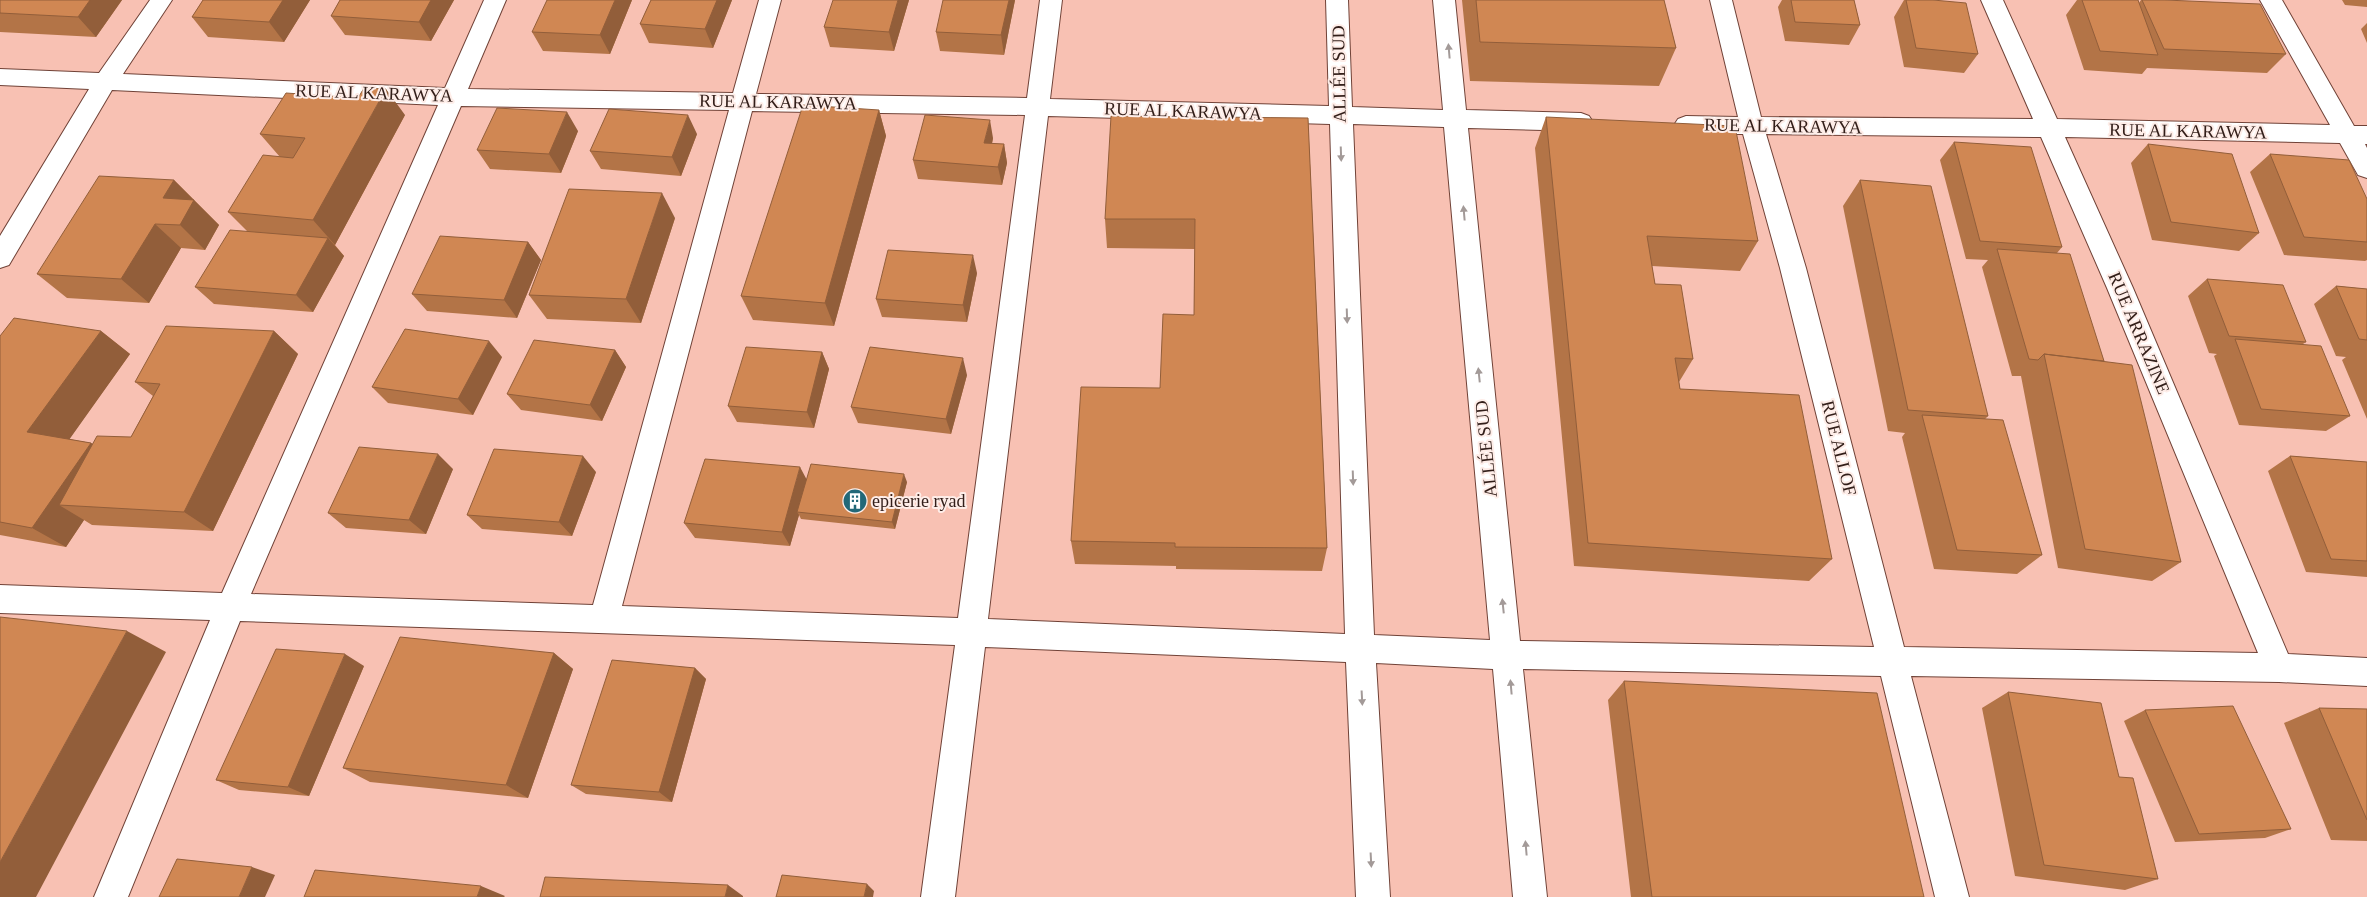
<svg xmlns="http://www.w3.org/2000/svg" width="2367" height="897" viewBox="0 0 2367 897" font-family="'Times New Roman',serif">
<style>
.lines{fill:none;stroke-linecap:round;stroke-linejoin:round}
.minor-casing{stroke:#704237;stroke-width:2}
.minor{fill:#fff;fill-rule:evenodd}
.wall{fill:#b37447}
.shaded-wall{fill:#925e3a}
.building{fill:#d08753;stroke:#925e3a}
.oneway{fill:#a39a98}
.labels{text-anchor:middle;stroke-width:4;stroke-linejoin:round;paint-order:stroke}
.street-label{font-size:18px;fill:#321e19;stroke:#feede8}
.poi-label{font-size:18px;fill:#321e19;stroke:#feede8;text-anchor:start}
</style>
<rect width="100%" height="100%" fill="#f8c1b3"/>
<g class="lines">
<defs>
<path id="minor" d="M150,0H172L123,74L445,88L484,0H506L468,89L733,93L759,0H781L756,94L1027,98L1040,0H1062L1050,99L1329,106L1326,0H1348L1352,107L1443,110L1433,0H1455L1466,110L1581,113L1589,116L1593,122L1589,128L1581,131L1468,128L1520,641L1874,647L1780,268L1743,134H1686L1678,131L1674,125L1678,119L1686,116L1738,117L1710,0H1732L1761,117L2033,119L1981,0H2003L2057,119L2330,125L2260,0H2282L2354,126H2367V144H2365L2367,148V178L2358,175L2340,143L2065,137L2133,288L2288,654L2367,658V686L2279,682L1911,676L1969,897H1935L1881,676L1523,669L1547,897H1513L1493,669L1376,663L1390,897H1356L1346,662L985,647L955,897H921L955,645L240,621L128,897H94L210,620L0,613V585L222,593L438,105L112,90L9,265L0,268V236L89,89L0,85V69L99,73ZM461,106L729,110L593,605L251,594ZM752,111L1025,115L958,618L622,606ZM1048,116L1330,124L1345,634L988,619ZM1353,124L1444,127L1490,640L1374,635ZM1766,134L2041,137L2107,288L2258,653L1904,647L1806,268Z"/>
</defs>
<use href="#minor" class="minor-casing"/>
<use href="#minor" class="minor"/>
</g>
<path class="wall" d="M0,0H122L96,37L0,32Z
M203,0H310L284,42L208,37L192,17Z
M340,0H454L431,41L345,35L331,16Z
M632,0L610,54L543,51L532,32Z
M651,0H732L713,48L649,43L640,24Z
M909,0L894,51L830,47L824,27Z
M1015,0L1004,55L940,51L936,32Z
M1462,0H1664L1676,48L1659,86L1470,81Z
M1782,0H1854L1860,25L1849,45L1785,41L1778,7Z
M1904,0H1933L1978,54L1964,73L1904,67L1894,17Z
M2077,0H2138L2139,3L2141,0H2165L2286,54L2267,73L2147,68L2142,74L2084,70L2066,15Z
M2342,0H2367V7L2345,5Z
M2367,23V43L2361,29Z
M879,110L886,136L834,326L753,320L741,296Z
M405,115L335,245L344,256L313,312L214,304L195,287L247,231L228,212L280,157L260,134Z
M1546,117L1758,241L1740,271L1652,266L1655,284L1693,359L1679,382L1680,389L1832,559L1809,581L1574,566L1535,148Z
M1308,118L1327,548L1322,571L1176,569V566L1075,564L1071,541L1160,388L1194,315L1195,249L1107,248L1105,219Z
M578,131L561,173L490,169L477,150Z
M697,134L681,176L601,169L590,151Z
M993,138L992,144H1004L1007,163L1002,185L918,179L913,160Z
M1954,142L2062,247L2057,253L2104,361L2181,562L2152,581L2058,568L2021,376H2012L1982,267L1988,260L1966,259L1940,160Z
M2148,144L2259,233L2239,251L2152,240L2131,163Z
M2270,154L2367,199V260L2365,261L2284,255L2250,172Z
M174,180L219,225L205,250L181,248L149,303L67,298L37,274Z
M1860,180L1988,416L1985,419L2042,555L2017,574L1934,569L1902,437L1905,433L1888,431L1843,206Z
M675,218L641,323L547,319L529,295Z
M528,242L541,260L517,318L427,311L412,294Z
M977,273L967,322L882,317L876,299Z
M2207,279L2306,342L2303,344L2350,416L2326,431L2239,425L2214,356L2217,354L2209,353L2188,296Z
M2336,286L2367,289V419L2342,360L2346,357L2336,356L2314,304Z
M101,331L130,354L69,439L91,443L93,444L131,437L153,396L135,382L274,331L298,354L213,531L92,525L84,520L66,547L0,535V336Z
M615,350L626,367L602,421L521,410L507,394Z
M822,352L829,369L814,428L737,422L728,406Z
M502,357L473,415L388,403L372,387Z
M967,375L951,434L858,423L851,407Z
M2290,456L2367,462V577L2306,572L2268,471Z
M453,469L426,534L346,528L328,513Z
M596,472L572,536L482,529L467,515Z
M806,479L907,482L895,529L801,519L799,515L790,546L695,538L684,523Z
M554,653L573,669L528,798L370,782L343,768Z
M364,666L309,796L239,790L216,780Z
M695,668L706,679L672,802L586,794L571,785Z
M1624,681L1924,897H1631L1608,700Z
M2008,692L2119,777L2158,879L2125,890L2015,876L1982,708Z
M2319,708L2367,709V841L2331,840L2284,723Z
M2145,710L2291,829L2265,838L2175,842L2124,721Z"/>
<path class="shaded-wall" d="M90,0H122L96,37L78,17Z
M283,0H310L284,42L269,22Z
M431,0H454L431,41L419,22Z
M615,0H632L610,54L600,35Z
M717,0H732L713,48L705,29Z
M898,0H909L894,51L889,32Z
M1009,0H1015L1004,55L1001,35Z
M386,89L405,115L335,245L313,220Z
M879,110L886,136L834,326L825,303Z
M567,112L578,131L561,173L549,154Z
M688,115L697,134L681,176L672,157Z
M990,120L993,138L988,162L984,143Z
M1004,144L1007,163L1002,185L998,167Z
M174,180L219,225L205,250L180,225L163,198Z
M662,193L675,218L641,323L626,299Z
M155,224L181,248L149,303L121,279Z
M328,238L344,256L313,312L296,295Z
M528,242L541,260L517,318L504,300Z
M973,255L977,273L967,322L963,305Z
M101,331L130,354L59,454L27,432Z
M274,331L298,354L213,531L184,512Z
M489,341L502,357L473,415L458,399Z
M615,350L626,367L602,421L590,405Z
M822,352L829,369L814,428L807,412Z
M963,358L967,375L951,434L946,419Z
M91,443L122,464L59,505L84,520L66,547L32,528Z
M438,454L453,469L426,534L409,520Z
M583,456L596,472L572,536L559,522Z
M800,467L808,482L797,512L799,515L790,546L782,532Z
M904,474L907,482L895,529L892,522Z
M127,631L166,652L36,897H0V862Z
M554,653L573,669L528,798L506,785Z
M345,654L364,666L309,796L288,787Z
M695,668L706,679L672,802L659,792Z
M252,867L275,875L265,897H239Z
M867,884L874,891L873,897H864Z
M728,885L743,896V897H725Z
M481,886L505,896L504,897H477Z"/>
<path class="building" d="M0,0H90L78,17L0,13Z
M203,0H283L269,22L192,17Z
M340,0H431L419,22L331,16Z
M547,0H615L600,35L532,32Z
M651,0H717L705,29L640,24Z
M833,0H898L889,32L824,27Z
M943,0H1009L1001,35L936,32Z
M1476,0H1664L1676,48L1480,42Z
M1791,0H1854L1860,25L1795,22Z
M1906,0H1933L1966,3L1978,54L1916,48Z
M2082,0H2138L2158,55L2100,51Z
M2142,0H2165L2260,4L2286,54L2164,49Z
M364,88L386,89L313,220L228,212L263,155L293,158L305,138L260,134L286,93L358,98Z
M803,105L879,110L825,303L741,296Z
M497,108L567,112L549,154L477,150Z
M609,109L688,115L672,157L590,151Z
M925,115L990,120L984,143L1004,144L998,167L913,160Z
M1111,116L1308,118L1327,548L1175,547V543L1071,541L1081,387L1160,388L1163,314L1194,315L1195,219H1105Z
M1546,117L1735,126L1758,241L1647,236L1655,284L1681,285L1693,359L1675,358L1680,389L1799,395L1832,559L1588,543Z
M1954,142L2031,147L2062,247L1980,241Z
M2148,144L2232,154L2259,233L2171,222Z
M2270,154L2349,160L2367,199V242L2304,237Z
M99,176L174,180L163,198L194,200L180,225L155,224L121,279L37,274Z
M1860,180L1931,186L1988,416L1908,410Z
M569,189L662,193L626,299L529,295Z
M230,230L328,238L296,295L195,287Z
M440,236L528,242L504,300L412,294Z
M1997,249L2070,254L2104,361L2044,354L2038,360L2029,359Z
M888,250L973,255L963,305L876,299Z
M2207,279L2283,285L2306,342L2229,336Z
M2336,286L2367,289V340L2359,339Z
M14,318L101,331L27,432L91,443L32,528L0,522V336Z
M166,326L274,331L184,512L59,505L97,436L131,437L160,384L135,382Z
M405,329L489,341L458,399L372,387Z
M2235,339L2321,346L2350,416L2261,409Z
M534,340L615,350L590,405L507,394Z
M746,347L822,352L807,412L728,406Z
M870,347L963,358L946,419L851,407Z
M2044,354L2132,365L2181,562L2085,549Z
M1922,415L2003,420L2042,555L1957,550Z
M359,447L438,454L409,520L328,513Z
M494,449L583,456L559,522L467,515Z
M2290,456L2367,462V561L2331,559Z
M705,459L800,467L782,532L684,523Z
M811,464L904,474L892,522L797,512Z
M0,617L127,631L0,862Z
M400,637L554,653L506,785L343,768Z
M276,649L345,654L288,787L216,780Z
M612,660L695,668L659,792L571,785Z
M1624,681L1877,693L1924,897H1652Z
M2008,692L2101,703L2119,777L2133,778L2158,879L2044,865Z
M2233,706L2291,829L2199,834L2145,710Z
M2319,708L2367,709V820Z
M177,859L252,867L239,897H159Z
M315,870L481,886L477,897H304Z
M782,875L867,884L864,897H776Z
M545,877L728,885L725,897H540Z"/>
<defs><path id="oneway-solid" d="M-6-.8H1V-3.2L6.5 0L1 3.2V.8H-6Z" transform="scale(1.25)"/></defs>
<g class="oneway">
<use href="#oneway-solid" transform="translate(1449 51) rotate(-95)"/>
<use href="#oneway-solid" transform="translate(1341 154) rotate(88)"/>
<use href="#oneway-solid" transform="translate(1464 213) rotate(-95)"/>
<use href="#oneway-solid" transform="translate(1347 316) rotate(88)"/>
<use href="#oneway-solid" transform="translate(1479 375) rotate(-96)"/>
<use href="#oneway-solid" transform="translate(1353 478) rotate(88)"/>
<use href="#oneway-solid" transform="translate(1503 606) rotate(-96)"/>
<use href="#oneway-solid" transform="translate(1511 687) rotate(-95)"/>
<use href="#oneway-solid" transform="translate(1362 698) rotate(87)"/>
<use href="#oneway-solid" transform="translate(1526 848) rotate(-95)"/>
<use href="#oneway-solid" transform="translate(1371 860) rotate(87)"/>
</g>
<defs>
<symbol id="building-disc" viewBox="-11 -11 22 22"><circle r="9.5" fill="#226878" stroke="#feede8"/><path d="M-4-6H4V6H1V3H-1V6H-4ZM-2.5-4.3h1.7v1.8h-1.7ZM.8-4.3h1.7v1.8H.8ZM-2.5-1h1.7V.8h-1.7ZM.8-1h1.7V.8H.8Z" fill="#fff"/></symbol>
</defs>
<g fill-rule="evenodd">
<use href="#building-disc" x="841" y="487" width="28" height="28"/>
</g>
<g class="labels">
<g class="street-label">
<text transform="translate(1339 74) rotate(-91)" y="6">ALLÉE SUD</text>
<text transform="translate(374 93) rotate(2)" y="6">RUE AL KARAWYA</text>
<text transform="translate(778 102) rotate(1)" y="6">RUE AL KARAWYA</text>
<text transform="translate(1183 111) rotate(2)" y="6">RUE AL KARAWYA</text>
<text transform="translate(1783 126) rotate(1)" y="6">RUE AL KARAWYA</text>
<text transform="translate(2188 131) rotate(1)" y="6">RUE AL KARAWYA</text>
<text transform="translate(2139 333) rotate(67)" y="6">RUE ARRAZINE</text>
<text transform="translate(1839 448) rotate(76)" y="6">RUE ALLOF</text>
<text transform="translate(1486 449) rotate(-96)" y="6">ALLÉE SUD</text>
</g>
<g class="poi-label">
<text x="872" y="507">epicerie ryad</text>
</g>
</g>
</svg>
